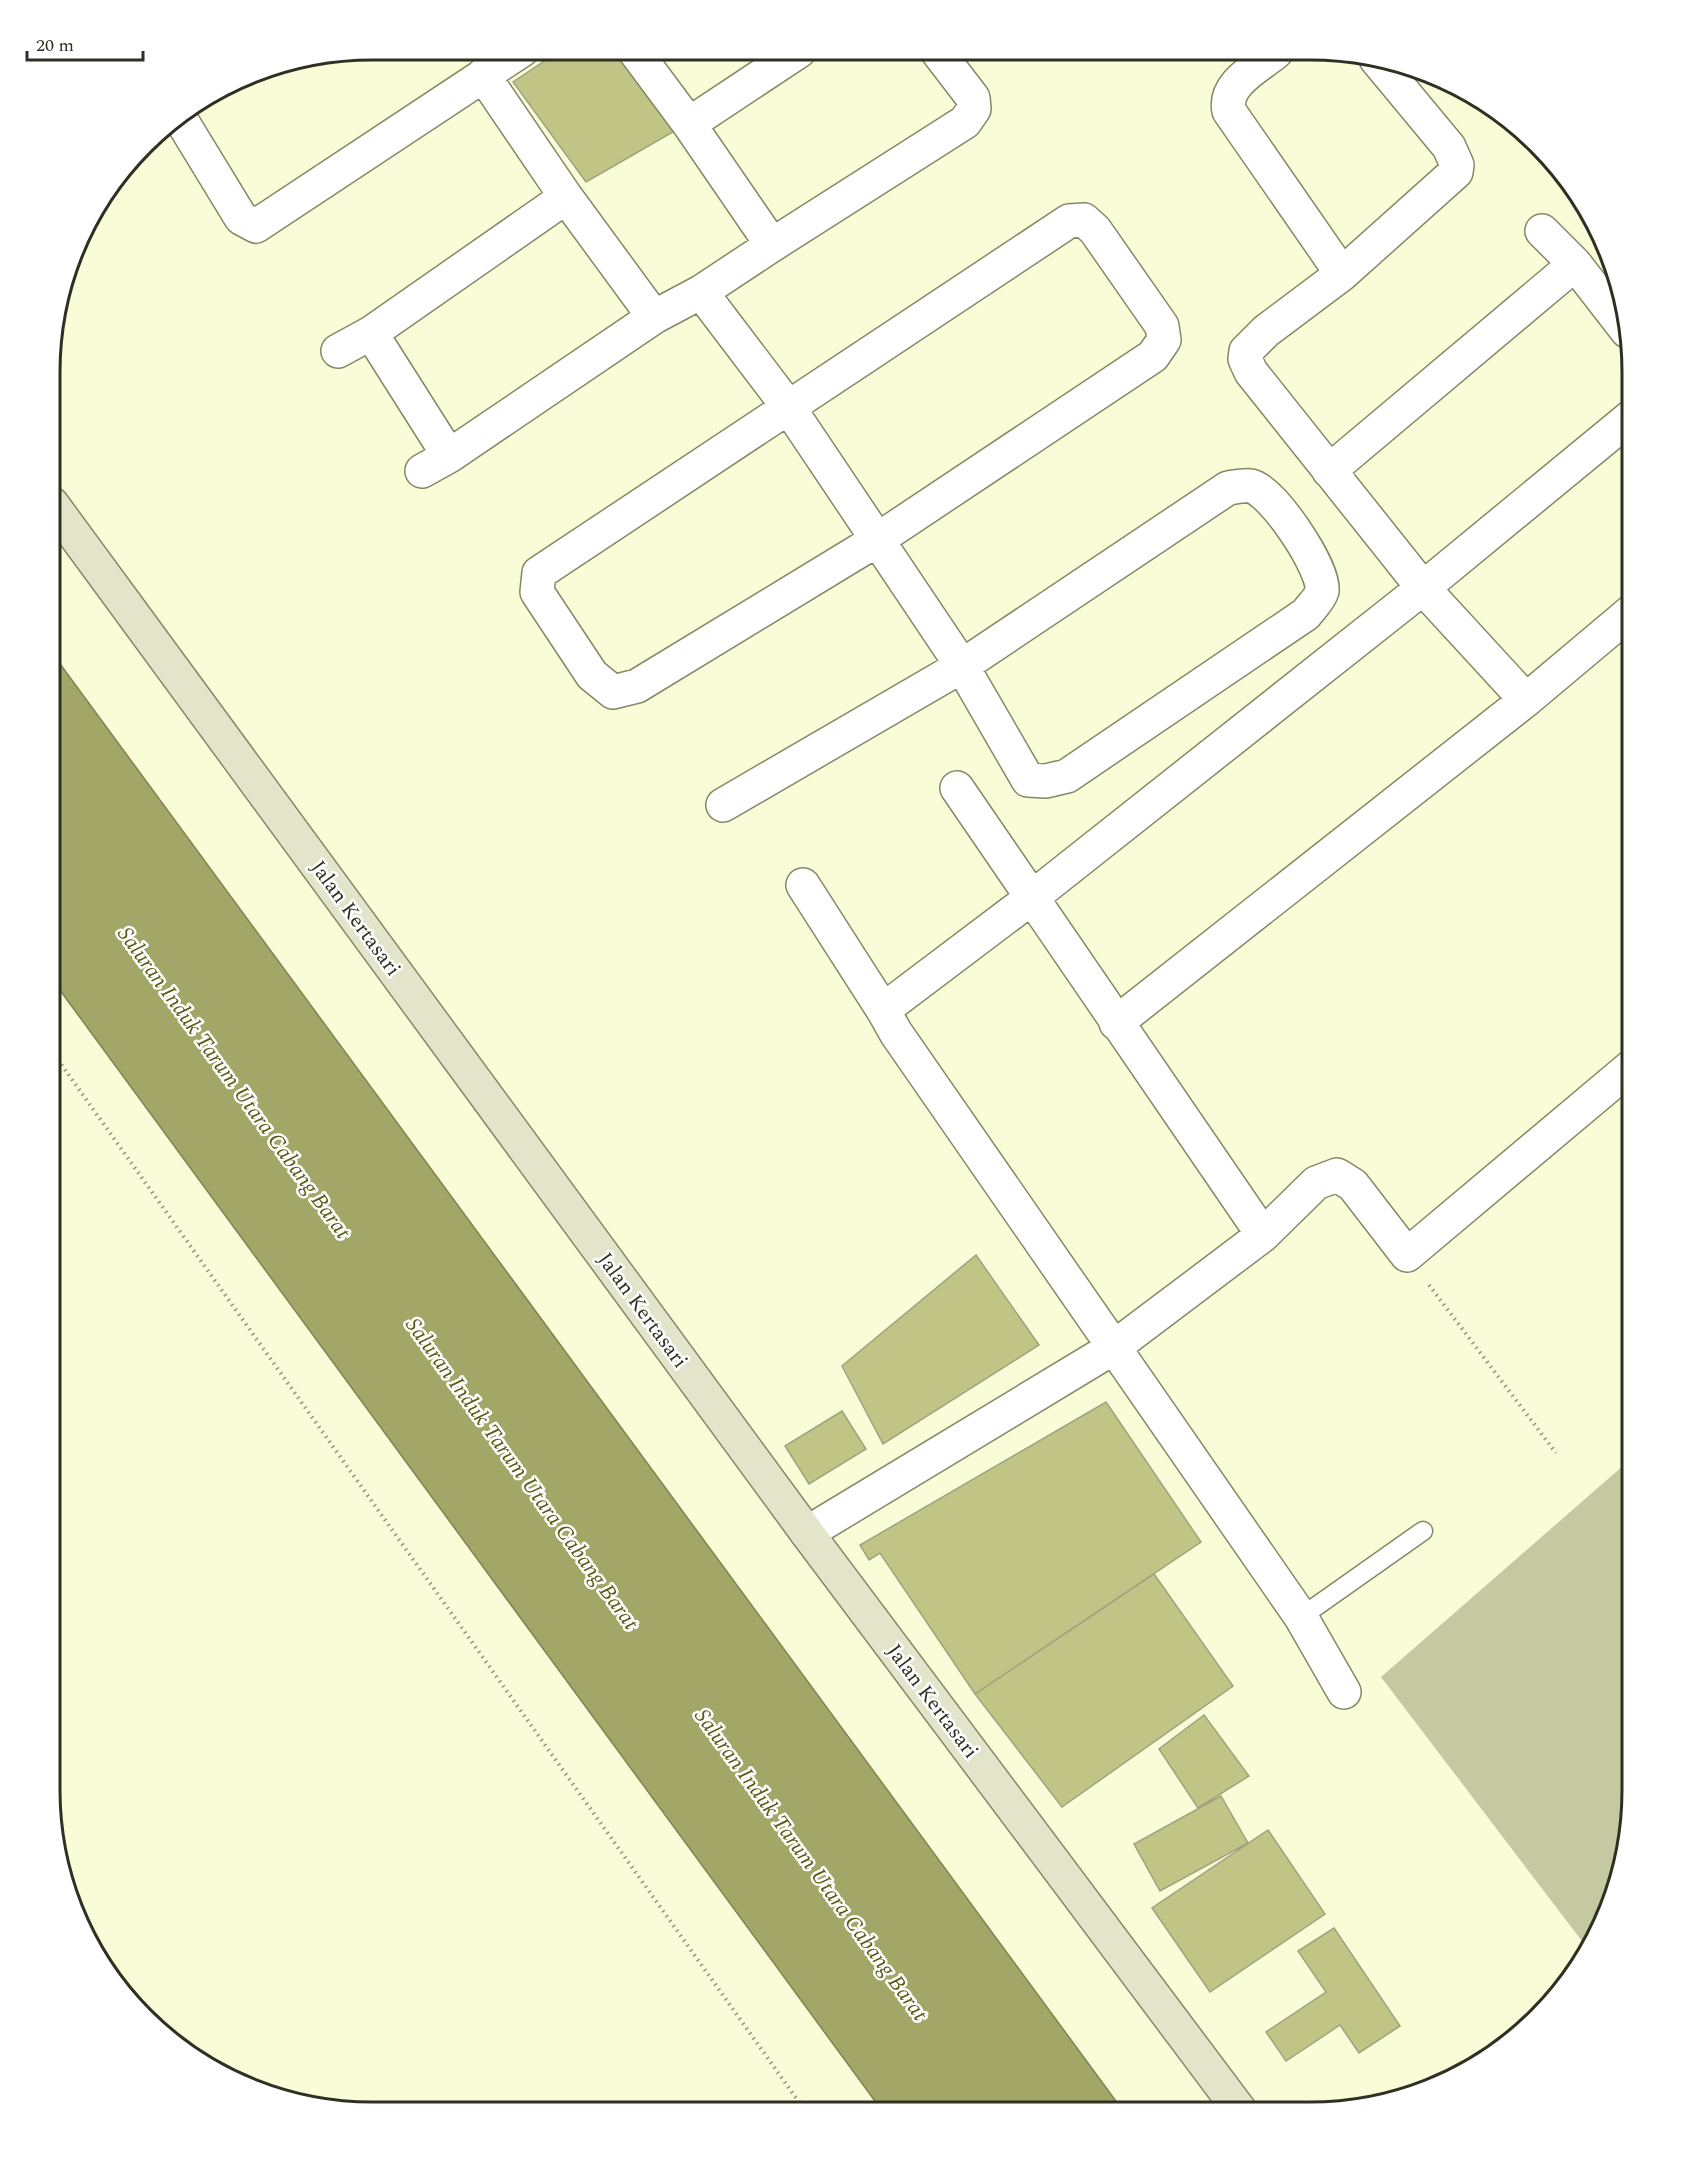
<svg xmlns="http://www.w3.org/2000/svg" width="1682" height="2162" viewBox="0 0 1682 2162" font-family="Spectral,serif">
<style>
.green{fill:#c5c9a2}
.water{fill:#a2a667;stroke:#808352;stroke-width:1.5}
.building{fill:#c0c585;stroke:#9fa27f;stroke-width:1.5}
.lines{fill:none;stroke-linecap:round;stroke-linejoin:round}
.lane-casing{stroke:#858866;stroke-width:21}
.street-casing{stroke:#858866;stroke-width:36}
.secondary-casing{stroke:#858866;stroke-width:36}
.path{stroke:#92947b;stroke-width:4;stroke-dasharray:1.5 4.5;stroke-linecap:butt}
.lane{stroke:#fff;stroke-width:18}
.street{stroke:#fff;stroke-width:33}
.secondary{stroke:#e3e5cb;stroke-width:33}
.labels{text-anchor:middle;stroke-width:5;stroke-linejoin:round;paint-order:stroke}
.street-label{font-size:21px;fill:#2f3022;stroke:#fff}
.water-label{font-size:22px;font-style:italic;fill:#595c13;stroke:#fff}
.rim{fill:none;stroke:#2f3022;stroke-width:3}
</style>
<rect width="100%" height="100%" fill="#f9fdd7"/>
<path class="green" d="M1632,1458V1810L1615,1893L1588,1949L1381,1677Z"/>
<path class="water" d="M52,653L1124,2112H883L51,978Z"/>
<path class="building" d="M561,50H622L678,129L586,182L513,82Z
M976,1255L1039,1345L883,1444L842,1366Z
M1106,1402L1201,1542L975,1694L880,1553L869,1560L860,1545Z
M842,1411L866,1449L809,1484L785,1446Z
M1154,1574L1233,1686L1062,1807L975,1694Z
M1204,1715L1249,1776L1198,1808L1159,1749Z
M1221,1796L1248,1843L1160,1891L1134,1844Z
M1268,1830L1325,1914L1210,1992L1152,1908Z
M1334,1928L1400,2026L1359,2053L1340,2025L1286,2061L1266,2032L1326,1992L1298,1951Z"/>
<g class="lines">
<defs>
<path id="lane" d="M1301,1617L1423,1531"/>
<path id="street" d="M1276,52C1258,67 1223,84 1229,111L1342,274
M1376,59L1449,147L1457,165L1456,172L1342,274L1266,331L1246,351L1245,359L1251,372L1423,588L1526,700
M483,75L566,197L654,317L701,292L772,245L689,124L634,50
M180,118L241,218L256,226L522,50
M689,124L799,51
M1084,220L1095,230L1162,326L1164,340L1153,356L877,540L637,686L613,692L592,675L537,592L539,573L1069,221Z
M1542,231L1575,264L1627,331
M772,245L965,122L974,109L973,98L937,51
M701,292L789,408L962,666L1028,780L1046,781L1067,776L1306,614C1311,607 1320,599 1322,591C1325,569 1273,491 1251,486C1245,485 1235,487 1228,488L962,666L723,805
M371,333L449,456
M338,351L371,333L566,197
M422,471L449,456L654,317
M1329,471L1575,264
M957,788L1263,1235
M803,885L883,1010
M1116,1023L1526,700L1632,611
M807,1533L1113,1348L1263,1235L1316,1183L1337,1175L1353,1185L1407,1255L1632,1066
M1344,1692L1301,1617L896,1033L883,1010L1030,899L1423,588L1632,416"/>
<path id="secondary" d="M52,504L807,1533L1241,2112"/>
</defs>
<use href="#lane" class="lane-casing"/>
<use href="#street" class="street-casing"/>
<use href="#secondary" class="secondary-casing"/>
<path class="path" d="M51,1050L806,2112
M1429,1285L1556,1453"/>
<use href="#lane" class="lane"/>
<use href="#street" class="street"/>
<use href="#secondary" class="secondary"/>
</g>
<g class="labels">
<g class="street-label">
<text transform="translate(356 918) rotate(54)" y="7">Jalan Kertasari</text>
<text transform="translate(643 1310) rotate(54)" y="7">Jalan Kertasari</text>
<text transform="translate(933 1701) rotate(53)" y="7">Jalan Kertasari</text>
</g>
<g class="water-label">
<text transform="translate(235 1082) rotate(54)" y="8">Saluran Induk Tarum Utara Cabang Barat</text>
<text transform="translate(523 1473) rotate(54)" y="8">Saluran Induk Tarum Utara Cabang Barat</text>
<text transform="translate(812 1864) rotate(54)" y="8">Saluran Induk Tarum Utara Cabang Barat</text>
</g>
</g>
<path d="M0 0H1682V2162H0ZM372 60H1310A312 312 0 0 1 1622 372V1790A312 312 0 0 1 1310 2102H372A312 312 0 0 1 60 1790V372A312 312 0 0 1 372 60Z" fill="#fff" fill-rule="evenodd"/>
<path class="rim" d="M372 60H1310A312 312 0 0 1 1622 372V1790A312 312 0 0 1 1310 2102H372A312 312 0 0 1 60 1790V372A312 312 0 0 1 372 60Z"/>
<path d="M27 51v9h116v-9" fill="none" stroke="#2f3022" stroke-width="3"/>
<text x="36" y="51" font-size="18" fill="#2f3022" stroke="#ffffff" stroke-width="4.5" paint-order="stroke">20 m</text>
</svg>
